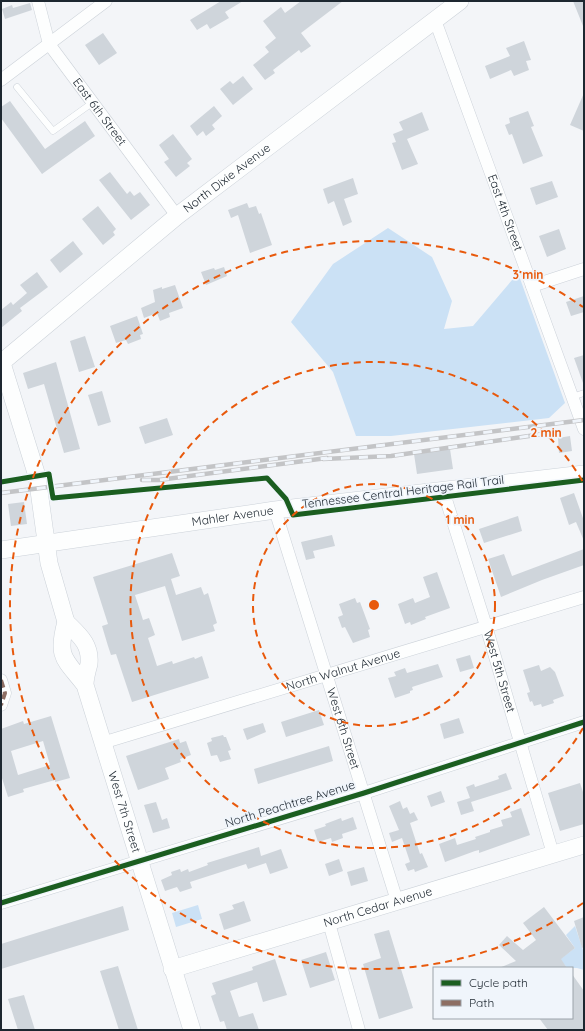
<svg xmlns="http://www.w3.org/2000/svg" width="585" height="1031" viewBox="0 0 585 1031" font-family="Quicksand,sans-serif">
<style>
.green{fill:#cbe1f5}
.building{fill:#cfd5db;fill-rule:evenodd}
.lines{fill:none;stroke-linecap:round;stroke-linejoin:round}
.lane-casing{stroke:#ccd2d9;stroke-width:7}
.street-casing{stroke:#ccd2d9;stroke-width:13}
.secondary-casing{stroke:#ccd2d9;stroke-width:18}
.lane{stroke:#fdfefe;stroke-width:6}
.street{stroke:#fdfefe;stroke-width:12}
.secondary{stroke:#fdfefe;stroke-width:17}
.rail-casing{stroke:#c3c4c6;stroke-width:4.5}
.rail{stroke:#f0f5fb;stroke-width:3;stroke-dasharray:9;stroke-linecap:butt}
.quiet{stroke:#8d6e63;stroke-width:4;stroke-dasharray:8 4;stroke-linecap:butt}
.cycleway-casing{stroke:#f0f5fb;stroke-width:8}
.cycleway{stroke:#1b5e20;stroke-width:5}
.ring{fill:none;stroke:#e8590c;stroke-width:2;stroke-dasharray:7 5}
.labels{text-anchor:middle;stroke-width:3.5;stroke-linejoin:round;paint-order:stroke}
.street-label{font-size:12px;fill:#1d2730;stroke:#f0f5fb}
.centre{fill:#e8590c;stroke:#f0f5fb;stroke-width:2}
.ring-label{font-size:12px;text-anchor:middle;font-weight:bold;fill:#e8590c;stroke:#f0f5fb;stroke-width:3.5;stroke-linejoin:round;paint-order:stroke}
</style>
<rect width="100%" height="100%" fill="#f3f5f8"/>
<path class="green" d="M388,228L432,257L452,301L444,329L473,326L518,273L565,403L549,418L391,436H356L333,372L291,322L333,264Z
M198,905L202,919L176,927L172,913Z
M575,926L584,953V970L577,968H567L560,959L575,948L566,935Z"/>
<path class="building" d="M221,1H243L225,12L229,18L210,29L207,24L197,30L190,20Z
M301,1H343L301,33L311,46L301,53L299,50L273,70L275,73L265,80L253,65L269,52L265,47L276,38L263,21L281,7L285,13Z
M573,1H584V26H583Z
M30,3L32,10L5,19L2,9L12,5L13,8Z
M103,33L117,53L99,65L85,45Z
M524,41L531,60L526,61L529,70L514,76L511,70L490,79L485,66L510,56L506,48Z
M243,76L253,89L233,105L220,89L230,81L233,84Z
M584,93V131L570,125Z
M10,101L45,149L85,121L95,136L42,174L1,118V107Z
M214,106L222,116L212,125L215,129L206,136L203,131L197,136L190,126Z
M528,111L534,126L531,127L543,156L523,164L512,134L509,135L505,125L510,123L509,118Z
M422,112L429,130L407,139L418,164L402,170L392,143L396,142L393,134L403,130L399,122Z
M173,134L192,159L187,163L190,166L176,177L164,162L169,159L159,145Z
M110,172L127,194L130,191L134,196L140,192L150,205L131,220L99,180Z
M353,178L358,194L344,199L352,222L343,226L334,201L328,204L323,189Z
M552,181L558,197L536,205L530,188Z
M247,203L249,208L256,206L259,214L261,213L272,245L250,253L238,215L231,218L228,210Z
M98,206L116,229L113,232L115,235L103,245L82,219Z
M559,229L566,249L547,257L539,236Z
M73,241L83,254L60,273L50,260Z
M224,267L227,276L206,285L201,272L214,268L215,270Z
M37,272L48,287L20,308L22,311L1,328V310L11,302L13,305L27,293L20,285Z
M175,285L183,308L169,313L170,317L160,321L157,313L144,318L141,308L155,302L153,290L162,287V289Z
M584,296V312L571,316L566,302Z
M137,316L143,334L140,335L141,339L128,344L126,340L116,343L110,326Z
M85,336L95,367L79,372L70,341Z
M584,355V382L583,383L574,358Z
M56,362L80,449L64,453L44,384L28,389L23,373Z
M102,391L111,422L98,426L88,395Z
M167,418L173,435L145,444L139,427Z
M570,436L572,451L559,453L558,438Z
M450,449L453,469L417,474L414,454Z
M574,493L584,521V541L576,522L569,525L560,498Z
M24,502L27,524L11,526L8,504Z
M518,516L522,531L484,543L479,529Z
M332,535L335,546L313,551L315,558L306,560L301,542Z
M584,549V565L542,580L501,597L488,559L504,554L512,576Z
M172,553L180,576L171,579L176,595L201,587L204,595L208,593L217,623L213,625L215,631L182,641L165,586L135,595L143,620L149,618L155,635L148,638L157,666L172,661L173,664L194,657L195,659L202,656L209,678L132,702L116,654L111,655L108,646L102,626L108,624L93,577Z
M437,572L450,608L425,617L426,619L411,625L410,622L405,624L398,604L413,598L415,603L430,597L423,577Z
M355,598L357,603L360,602L370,629L368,630L370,637L353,643L345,627L342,628L338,617L343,615L339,604Z
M470,655L474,668L460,672L456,659Z
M438,664L443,677L412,687L413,690L410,691V693L395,698L388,678L396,676L394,672L405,668L407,673Z
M539,665L541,671L550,667L555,672L564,696L553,700L554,703L542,707L541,704L534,706L532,701L530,702L527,693L530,692L523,670Z
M319,710L324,725L286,737L281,722Z
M51,716L70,778L55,782V780L23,789L24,792L8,797L1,775V729L23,721L24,724ZM43,741L50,765L18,775L11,751Z
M459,718L464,733L444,739L440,724Z
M263,723L266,732L247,740L243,729Z
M223,735L224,737H226L231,750L228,751L231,759L220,762L217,755L211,756L207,743L212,741L211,738Z
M179,739L180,743L186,741L191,755L180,759L181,762L165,768L169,779L138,790L126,756Z
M329,746L333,761L258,784L254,769Z
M506,773L512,789L471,802L474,811L461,815L457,802L470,798L466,787L474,784L475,787L499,779L498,776Z
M580,783L584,795V824L560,831L548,793Z
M441,791L445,802L431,807L427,796Z
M400,801L403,809L407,807L410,814L414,812L418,820L410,823L420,854L422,853L428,867L415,872L414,869L408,871L405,864L410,862L402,838L392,842L389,833L399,830L389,806Z
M156,802L162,820L167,818L170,828L153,833L144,805Z
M521,808L530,835L479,853V850L475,851L445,862L439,844L455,838L457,845L476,839L475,837L490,832V830L503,826L501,820L512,817L510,812Z
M353,817L357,829L342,834L343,838L332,842L331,838L318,842L314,830L326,826L325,824L341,818L342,821Z
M259,847L261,856L281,849L288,868L270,874L266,863L248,869L246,864L190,882L192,888L180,892L177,887L165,891L161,880L172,875L171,872L180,869L181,872L188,869L189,872L208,865L207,863Z
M339,859L343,871L329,876L325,864Z
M364,867L368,881L351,886L347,872Z
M244,901L251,921L224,930L219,914L234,909L232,905Z
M123,906L129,930L1,969V944Z
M544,907L575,948L561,959L567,968H499L516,961L499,945L507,936L523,950L536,940L523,923Z
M584,917V947L582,948L574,921Z
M389,930L413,1008L379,1019L363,964L381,958L374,934Z
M326,952L335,980L310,988L301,960Z
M275,959L287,995L263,1002L257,982L230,991L239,1017L253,1013L259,1030H227L224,1021L220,1022L211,996L216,994L212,983L253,970L252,967Z
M118,966L131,1008L138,1030H119L100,971Z
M572,974L584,991V1030H548L539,1018H572Z
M24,995L35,1030H18L8,999Z"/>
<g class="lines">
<defs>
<path id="lane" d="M17,87L53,131L92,103
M572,397L584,393"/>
<g id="street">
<path id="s1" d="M38,1L49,44L177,216"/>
<path id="s2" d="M435,20L584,429"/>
<path d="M1,80L106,1"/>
<path d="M532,286L584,269"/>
<path id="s3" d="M443,490L486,626L553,854"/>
<path id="s4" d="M275,510L397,901"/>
<path d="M1,680L5,693L1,705"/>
<path id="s5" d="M102,743L584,597"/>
<path d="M1,903L364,793L584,722"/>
<path d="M329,923L359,1030"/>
</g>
<g id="secondary">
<path d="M1,360L37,476L49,563L66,622"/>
<path id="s6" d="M1,363L177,216L460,1"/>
<path id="s7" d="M1,550L275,510L584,474"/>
<path id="s8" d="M85,685C65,659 56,658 66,622C79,635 91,644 89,664C87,671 85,678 85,685L192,1030"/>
<path id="s9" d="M172,969L584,845"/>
</g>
</defs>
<use href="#lane" class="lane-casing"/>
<use href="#street" class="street-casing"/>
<use href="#secondary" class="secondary-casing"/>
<use href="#lane" class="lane"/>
<use href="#street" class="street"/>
<use href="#secondary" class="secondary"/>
<defs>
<path id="rail" d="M323,459L391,456L543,434
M142,480H159L327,458
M1,493L584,420"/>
</defs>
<use href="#rail" class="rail-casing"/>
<use href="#rail" class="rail"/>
<path class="quiet" d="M1,680L5,693L1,705"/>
<defs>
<path id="cycleway" d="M1,482L49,474L53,498L267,478L286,499L293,515L584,480
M1,903L364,793L584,722"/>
</defs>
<use href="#cycleway" class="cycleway-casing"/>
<use href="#cycleway" class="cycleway"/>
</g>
<g class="ring">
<circle cx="374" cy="605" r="121"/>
<path d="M583 728A243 243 0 1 1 583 482"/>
<path d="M583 903A364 364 0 1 1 583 307"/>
</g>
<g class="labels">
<g class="street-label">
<text dy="4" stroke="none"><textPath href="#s1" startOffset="129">East 6th Street</textPath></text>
<text dy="4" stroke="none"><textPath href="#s6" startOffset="292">North Dixie Avenue</textPath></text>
<text dy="4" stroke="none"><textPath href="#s2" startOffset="205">East 4th Street</textPath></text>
<text transform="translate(403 492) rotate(-7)" y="4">Tennessee Central Heritage Rail Trail</text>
<text dy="4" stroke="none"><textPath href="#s7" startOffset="234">Mahler Avenue</textPath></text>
<text dy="4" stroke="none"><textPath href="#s5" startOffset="252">North Walnut Avenue</textPath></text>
<text dy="4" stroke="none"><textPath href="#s3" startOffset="190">West 5th Street</textPath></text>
<text dy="4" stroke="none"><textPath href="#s4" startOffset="229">West 6th Street</textPath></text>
<text transform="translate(290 804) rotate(-17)" y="4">North Peachtree Avenue</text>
<text dy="4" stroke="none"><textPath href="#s8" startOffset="275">West 7th Street</textPath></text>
<text dy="4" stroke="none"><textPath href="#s9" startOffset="215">North Cedar Avenue</textPath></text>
</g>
</g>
<circle cx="374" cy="605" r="6" class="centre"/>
<g class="ring-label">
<text x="528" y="279">3 min</text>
<text x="546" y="437">2 min</text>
<text x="460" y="524">1 min</text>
</g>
<rect width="585" height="1031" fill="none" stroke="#1d2730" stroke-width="4"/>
<rect x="433" y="967" width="140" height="52" fill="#f0f5fb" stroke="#9ca3aa"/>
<rect x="441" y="980" width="20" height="6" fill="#1b5e20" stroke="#9ca3aa"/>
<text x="469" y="987" font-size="12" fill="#1d2730">Cycle path</text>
<rect x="441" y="1000" width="20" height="6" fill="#8d6e63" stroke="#9ca3aa"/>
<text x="469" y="1007" font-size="12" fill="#1d2730">Path</text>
</svg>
